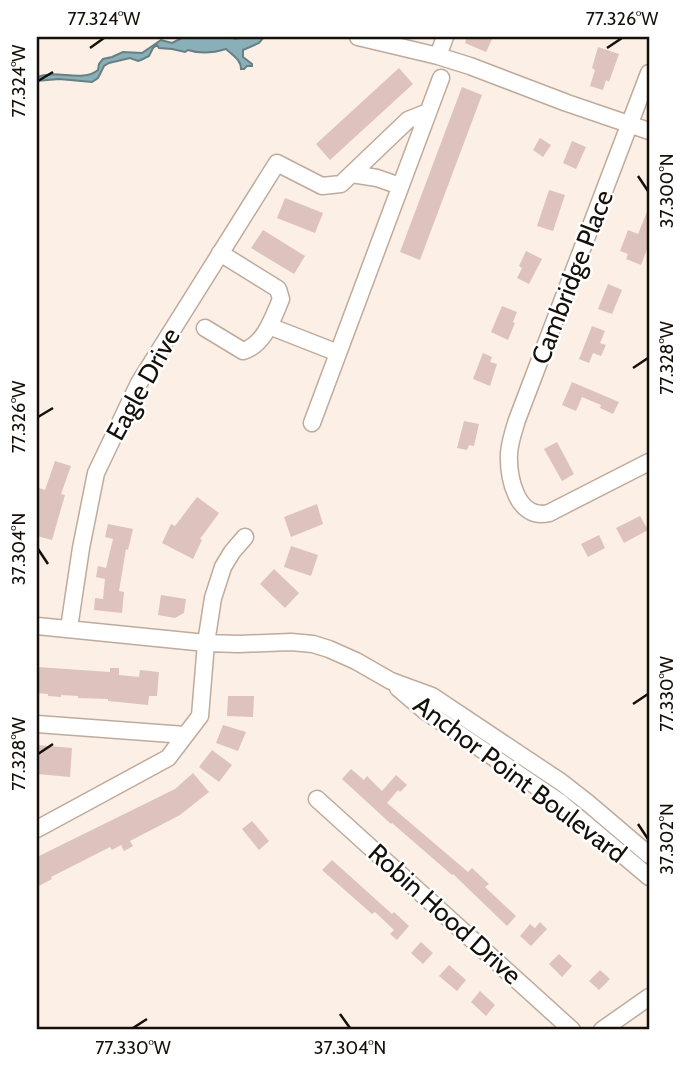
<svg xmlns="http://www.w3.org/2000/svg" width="686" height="1067" viewBox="0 0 686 1067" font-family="Cabin,sans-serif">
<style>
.water{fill:#89b0b8;stroke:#668084;stroke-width:2}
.building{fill:#ddc2be}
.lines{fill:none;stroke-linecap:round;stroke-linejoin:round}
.minor-casing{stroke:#bfab9c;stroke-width:19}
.minor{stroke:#fff;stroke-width:16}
.ticks{fill:none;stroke:#16100a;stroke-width:2.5}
.labels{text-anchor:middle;stroke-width:5;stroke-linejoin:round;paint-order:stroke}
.street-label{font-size:26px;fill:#16100a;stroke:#fff}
.neatline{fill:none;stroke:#16100a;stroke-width:2.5}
.ticks-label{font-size:18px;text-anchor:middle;fill:#16100a}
</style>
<rect width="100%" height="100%" fill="#fcefe6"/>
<path class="water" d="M184,37H231L235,39L246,37H264L259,43L243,50V57L252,64V66H247L244,69H241C241,59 232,55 226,49C213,53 200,54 188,50L185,52L172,49L159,48L157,45L153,48L149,56L141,60L138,61L130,58L109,63L104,66L98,78L92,82L59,79L37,81V77C57,69 82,83 98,70L99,64L103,59L112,57L123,52L142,53L161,40L172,43Z"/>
<path class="building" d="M467,37H493L486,52L465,43Z
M598,47L619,54L609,82L606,80L603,90L590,86L595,70L592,68Z
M399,68L413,84L330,160L316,144Z
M462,87L482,95L420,260L400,252Z
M540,138L551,145L543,157L533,150Z
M572,141L586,147L576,169L563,163Z
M549,190L565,195L553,231L537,226Z
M285,198L323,213L315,233L277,218Z
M649,207V244L641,265L626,259L628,254L620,251L628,230L638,234Z
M263,230L305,256L294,274L251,248Z
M526,251L542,259L529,284L517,278L522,268L519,266Z
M608,284L622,290L612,314L598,309Z
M502,306L517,312L513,322L515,323L508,340L491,332Z
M592,326L605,331L600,343L606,345L601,356L593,353L589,363L579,359Z
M483,353L492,357L490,362L497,364L490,386L473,379Z
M572,382L619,402L613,414L600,408L601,405L582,397L576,411L562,405Z
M464,421L479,424L474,446L469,445L467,450L457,448Z
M557,442L574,474L562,481L544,449Z
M55,461L71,466L61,494L65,495L52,540L37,536V497L39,488L45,490Z
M197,497L219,513L200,539L202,540L193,559L162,543L171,524L175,526Z
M317,504L323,524L291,537L284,517Z
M640,516L648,530L624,543L616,528Z
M108,524L133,529L128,550L126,549L119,591L124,592L122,613L94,610L95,598L103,599L105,579L96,577L98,566L106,568L113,539L105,537Z
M599,535L605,548L588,557L581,544Z
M291,546L318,555L311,576L284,567Z
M274,569L299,593L285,608L260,584Z
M161,595L186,599L184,613L175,618L158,615Z
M37,667L110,672V668H119V675L139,677L140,670L159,672L157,696H149L148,705L108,701V699L78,698V696L61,695V697L48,696V694L37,693Z
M228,696H254L253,717L227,716Z
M223,725L246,732L238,751L216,743Z
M37,745L72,748L70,777L37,774Z
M212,750L232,765L219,782L199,767Z
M351,769L364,780L367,776L382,791L396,775L407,785L400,792L398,790L387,803L468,872L472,868L489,884L485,887L516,916L507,926L453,874L452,875L392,823L391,824L342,779Z
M193,773L209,792L180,815L130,841L133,846L124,851L121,845L112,850L110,847L51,877L52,879L37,887V857L175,789Z
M252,821L269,841L259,850L242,829Z
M332,860L392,914L394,912L409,926L397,940L390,934L394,930L375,912L372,914L322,870Z
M540,922L547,929L531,946L520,936L530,924L535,928Z
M421,942L433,953L423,964L411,953Z
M559,954L572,966L562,977L549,964Z
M449,965L466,980L457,991L439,976Z
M600,970L610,979L599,990L589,981Z
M480,991L495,1005L486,1016L471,1002Z"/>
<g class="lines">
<defs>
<path id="minor" d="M358,37L438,56L470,66L567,103L649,131
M438,56L445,37
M649,73L517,420C514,430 510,441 509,453C508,476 516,521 549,513L649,462
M352,174L377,178L400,186
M269,326L338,353
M205,328L243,351C264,345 273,318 281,299L278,289L220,253
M312,423L441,78
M37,626L206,643L239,644L291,642L313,644L329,649L356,661L391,681L432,696L561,782L588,803L649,855
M69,628L81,548L96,473L139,383L277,163L322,186L341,184L408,120L428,112
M398,688L425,711L561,803L649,877
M37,724L185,735
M317,799L572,1030
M37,829L168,758L200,716L206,643L213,598L223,567L232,552L245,537
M602,1030L649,997"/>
</defs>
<use href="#minor" class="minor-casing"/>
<use href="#minor" class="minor"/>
</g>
<path class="ticks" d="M90,48L104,38M607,48L622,38M38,81L53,72M638,176L648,191M633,368L648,358M38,417L53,408M38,549L48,564M633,704L648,694M38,754L53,744M638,824L648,839M340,1014L350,1028M133,1028L147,1019"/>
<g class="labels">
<g class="street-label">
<text transform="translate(572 277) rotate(-69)" y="9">Cambridge Place</text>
<text transform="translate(143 384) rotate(-61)" y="9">Eagle Drive</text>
<text transform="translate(520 779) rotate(37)" y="9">Anchor Point Boulevard</text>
<text transform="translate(445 914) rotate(42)" y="9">Robin Hood Drive</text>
</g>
</g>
<rect width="686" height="1067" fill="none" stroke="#ffffff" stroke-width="77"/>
<rect x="38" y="38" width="610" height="990" class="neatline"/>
<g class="ticks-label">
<text x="104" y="25">77.324°W</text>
<text x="622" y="25">77.326°W</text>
<text transform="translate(19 81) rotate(-90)" y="6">77.324°W</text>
<text transform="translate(667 191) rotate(-90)" y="6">37.300°N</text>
<text transform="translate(667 358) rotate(-90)" y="6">77.328°W</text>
<text transform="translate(19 417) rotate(-90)" y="6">77.326°W</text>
<text transform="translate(19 549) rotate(-90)" y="6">37.304°N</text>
<text transform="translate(667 694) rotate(-90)" y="6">77.330°W</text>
<text transform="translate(19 754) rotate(-90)" y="6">77.328°W</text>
<text transform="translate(667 839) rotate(-90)" y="6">37.302°N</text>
<text x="133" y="1054">77.330°W</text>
<text x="350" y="1054">37.304°N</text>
</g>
</svg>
